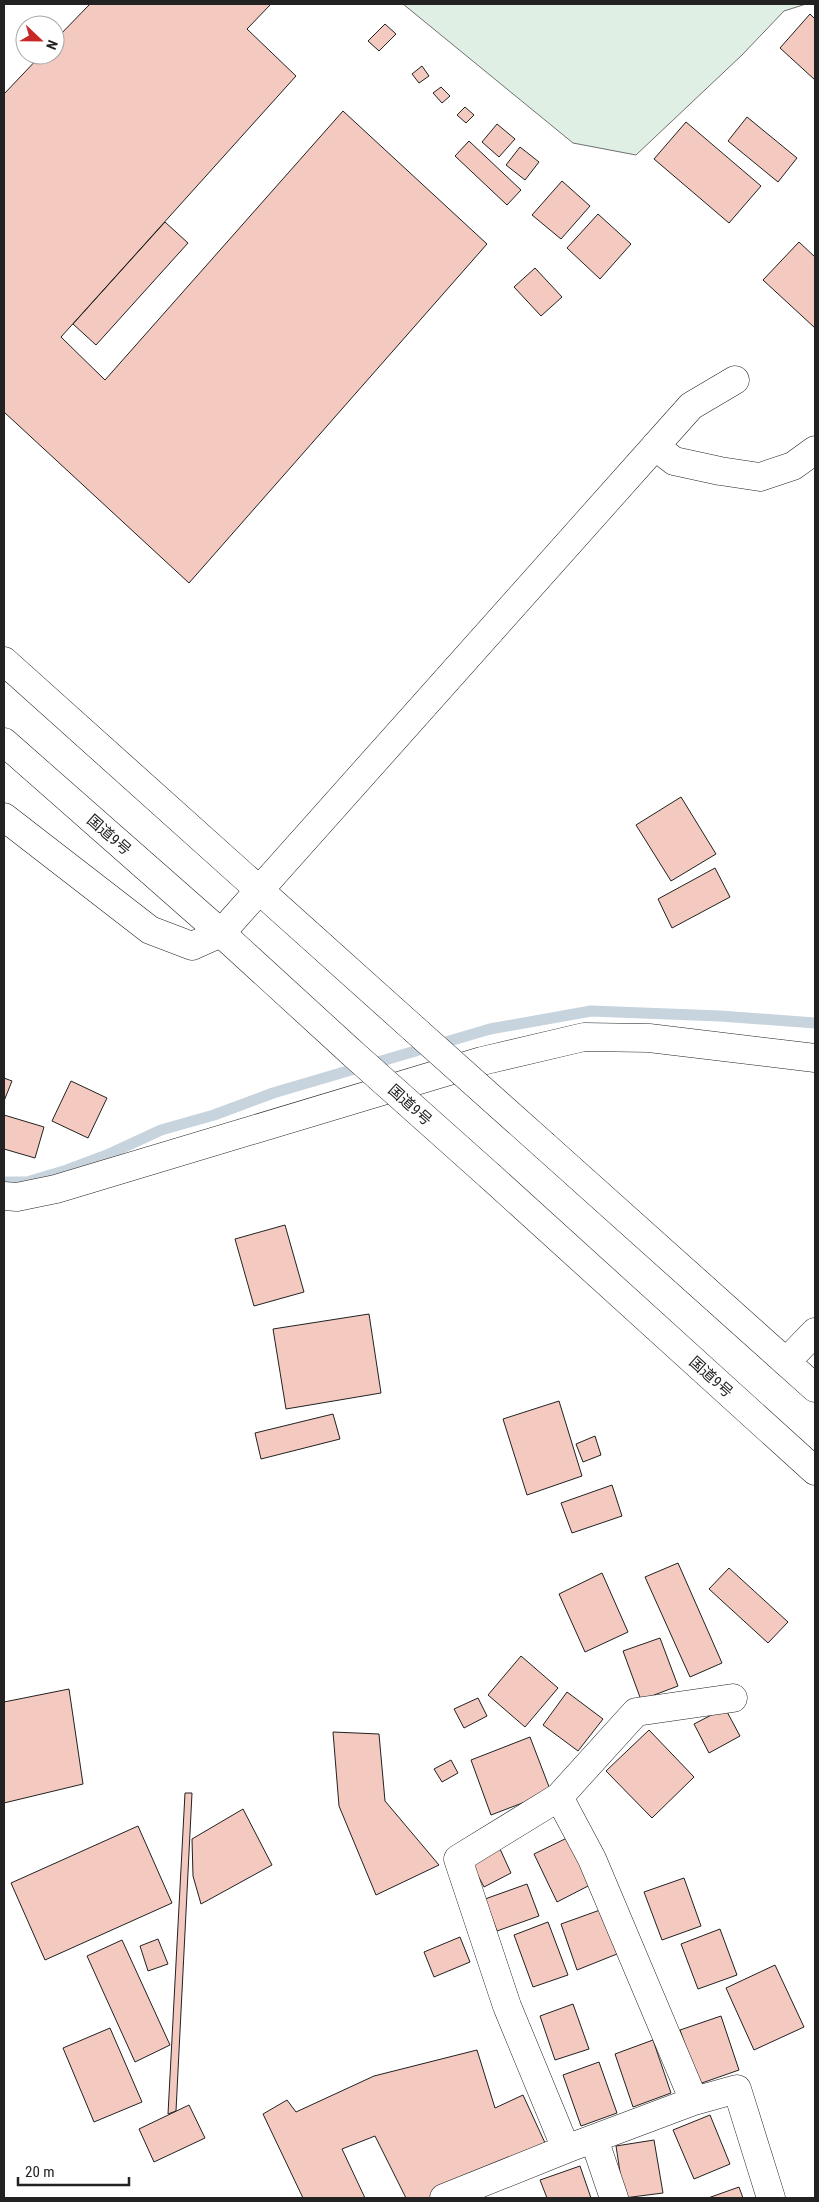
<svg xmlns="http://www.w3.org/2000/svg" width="819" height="2202" viewBox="0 0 819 2202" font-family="'Roboto Condensed','Noto Sans JP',sans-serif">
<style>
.green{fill:#e0efe3;stroke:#6f6f6f}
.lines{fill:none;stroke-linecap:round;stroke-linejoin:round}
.stream{stroke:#c7d3dd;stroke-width:11}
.building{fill:#f3c9c0;stroke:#222}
.street-casing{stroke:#222;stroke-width:29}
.highway-casing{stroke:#222;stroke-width:29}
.street{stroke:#fff;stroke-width:28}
.highway{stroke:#fff;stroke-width:28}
.highway-bridge-casing{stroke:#222;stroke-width:29;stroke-linecap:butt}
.highway-bridge{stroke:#fff;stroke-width:28}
.labels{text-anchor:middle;stroke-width:4;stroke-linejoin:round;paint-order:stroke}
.street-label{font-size:15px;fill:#222;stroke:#fff}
</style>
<rect width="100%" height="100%" fill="#fff"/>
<path class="green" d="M403,4H806L784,11L742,55L636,155L573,143Z"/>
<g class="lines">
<path class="stream" d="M4,1182H27L67,1170L107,1155L161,1130L214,1115L273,1093L490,1029L591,1011L720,1016L815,1023"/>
</g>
<path class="building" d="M90,4H271L247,29L296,76L61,337L105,380L343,111L487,244L189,583L4,412V94L41,55H55V40Z
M810,14L815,19V80L780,48Z
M385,24L396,34L379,51L368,41Z
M422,66L429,76L419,83L412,74Z
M441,87L450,96L442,103L433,93Z
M465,107L474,115L466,123L457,115Z
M747,117L797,158L778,182L728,141Z
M686,122L761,186L729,223L654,159Z
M497,124L515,139L499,157L482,142Z
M469,141L521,190L507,205L455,156Z
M520,147L539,162L525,180L506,165Z
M562,181L590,206L561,239L532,215Z
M598,214L631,244L600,279L567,248Z
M165,222L188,243L96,345L73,324Z
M799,242L815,257V328L763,280Z
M535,268L562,297L541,316L514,287Z
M681,797L716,854L671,881L636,825Z
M715,868L730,897L672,928L658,899Z
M4,1078L12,1081L4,1101Z
M71,1081L107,1098L88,1138L52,1121Z
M4,1115L44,1127L35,1158L4,1149Z
M285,1225L304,1292L254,1306L235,1239Z
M369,1314L381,1393L286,1409L273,1329Z
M559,1401L582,1476L527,1495L503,1419Z
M333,1414L340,1439L261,1459L255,1433Z
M595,1436L601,1455L583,1462L576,1444Z
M612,1485L622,1516L572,1533L561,1503Z
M678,1563L722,1663L690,1677L645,1577Z
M729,1568L788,1622L768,1643L709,1589Z
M602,1573L628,1632L585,1652L559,1594Z
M660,1638L678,1686L641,1700L623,1651Z
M521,1656L558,1688L525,1727L488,1695Z
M69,1689L83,1784L4,1803V1702Z
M567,1692L603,1719L578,1751L543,1725Z
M478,1698L487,1716L464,1728L454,1709Z
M725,1708L740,1736L709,1753L694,1724Z
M649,1730L694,1777L652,1818L606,1771Z
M333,1732L379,1734L385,1801L439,1865L376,1895L339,1806Z
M530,1737L551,1792L491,1815L471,1760Z
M451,1760L458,1773L442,1782L434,1769Z
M185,1793H192L176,2111L168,2114Z
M243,1809L272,1865L201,1904L193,1876L192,1839Z
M138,1826L172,1903L45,1960L11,1883Z
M569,1837L592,1884L557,1902L534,1854Z
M500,1849L511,1873L484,1887L471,1862Z
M684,1878L701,1926L662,1940L644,1892Z
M527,1884L539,1916L497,1931L485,1899Z
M600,1910L617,1954L577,1970L561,1924Z
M548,1922L568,1975L533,1987L514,1935Z
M720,1929L737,1975L698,1989L681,1944Z
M460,1937L470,1962L434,1977L424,1952Z
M158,1939L168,1964L148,1971L140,1946Z
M122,1940L170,2045L135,2062L87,1956Z
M775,1965L804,2027L754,2050L726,1988Z
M573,2004L589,2049L555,2060L540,2016Z
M721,2016L739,2070L699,2084L680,2030Z
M110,2028L142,2102L94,2122L63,2048Z
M653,2040L671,2093L633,2107L615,2054Z
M477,2050L495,2108L523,2095L546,2145L433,2198H406L375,2136L342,2149L365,2198H303L263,2114L287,2100L296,2112L374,2076Z
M599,2062L617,2113L581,2126L563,2075Z
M189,2105L205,2138L154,2162L139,2129Z
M710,2115L730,2164L694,2179L673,2130Z
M654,2140L663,2193L624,2198L616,2146Z
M580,2166L591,2198H547L540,2180Z
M739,2187L743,2198H708Z"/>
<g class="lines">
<defs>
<path id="street" d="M655,446L674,461L720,471L760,477L793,466L815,450
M4,817L150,930L192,946L221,933L691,406L735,380
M4,1196L17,1197L56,1189L482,1061L584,1037L649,1038L815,1058
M786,1362L815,1332
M559,1797L592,1859L694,2101
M594,2139L614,2198
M566,2149L694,2101L737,2089L771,2198
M444,2198L566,2149L507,2006L458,1859L559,1797L636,1712L733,1698"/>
<path id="highway" d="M4,661L413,1028
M4,742L221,933L351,1052
M545,1146L815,1388
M491,1177L815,1471"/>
</defs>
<use href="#street" class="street-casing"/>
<use href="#highway" class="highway-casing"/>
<use href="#street" class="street"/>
<use href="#highway" class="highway"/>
<defs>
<path id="highway-bridge" d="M413,1028L545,1146
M351,1052L491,1177"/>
</defs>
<use href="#highway-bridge" class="highway-bridge-casing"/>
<use href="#highway-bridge" class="highway-bridge"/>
</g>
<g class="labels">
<g class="street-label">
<text transform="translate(109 835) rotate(41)" y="5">国道9号</text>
<text transform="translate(410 1105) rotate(42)" y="5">国道9号</text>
<text transform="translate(711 1377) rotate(42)" y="5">国道9号</text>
</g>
</g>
<rect width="819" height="2202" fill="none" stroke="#222222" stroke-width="10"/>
<g transform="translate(40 40) rotate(112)"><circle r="24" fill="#ffffff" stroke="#a7a7a7"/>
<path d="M0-4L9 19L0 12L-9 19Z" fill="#c62828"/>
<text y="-8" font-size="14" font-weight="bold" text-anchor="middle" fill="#222222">N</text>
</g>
<path d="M18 2177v8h111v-8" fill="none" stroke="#222222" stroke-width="2.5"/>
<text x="25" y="2177" font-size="15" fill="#222222" stroke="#ffffff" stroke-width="4" paint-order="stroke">20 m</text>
</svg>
